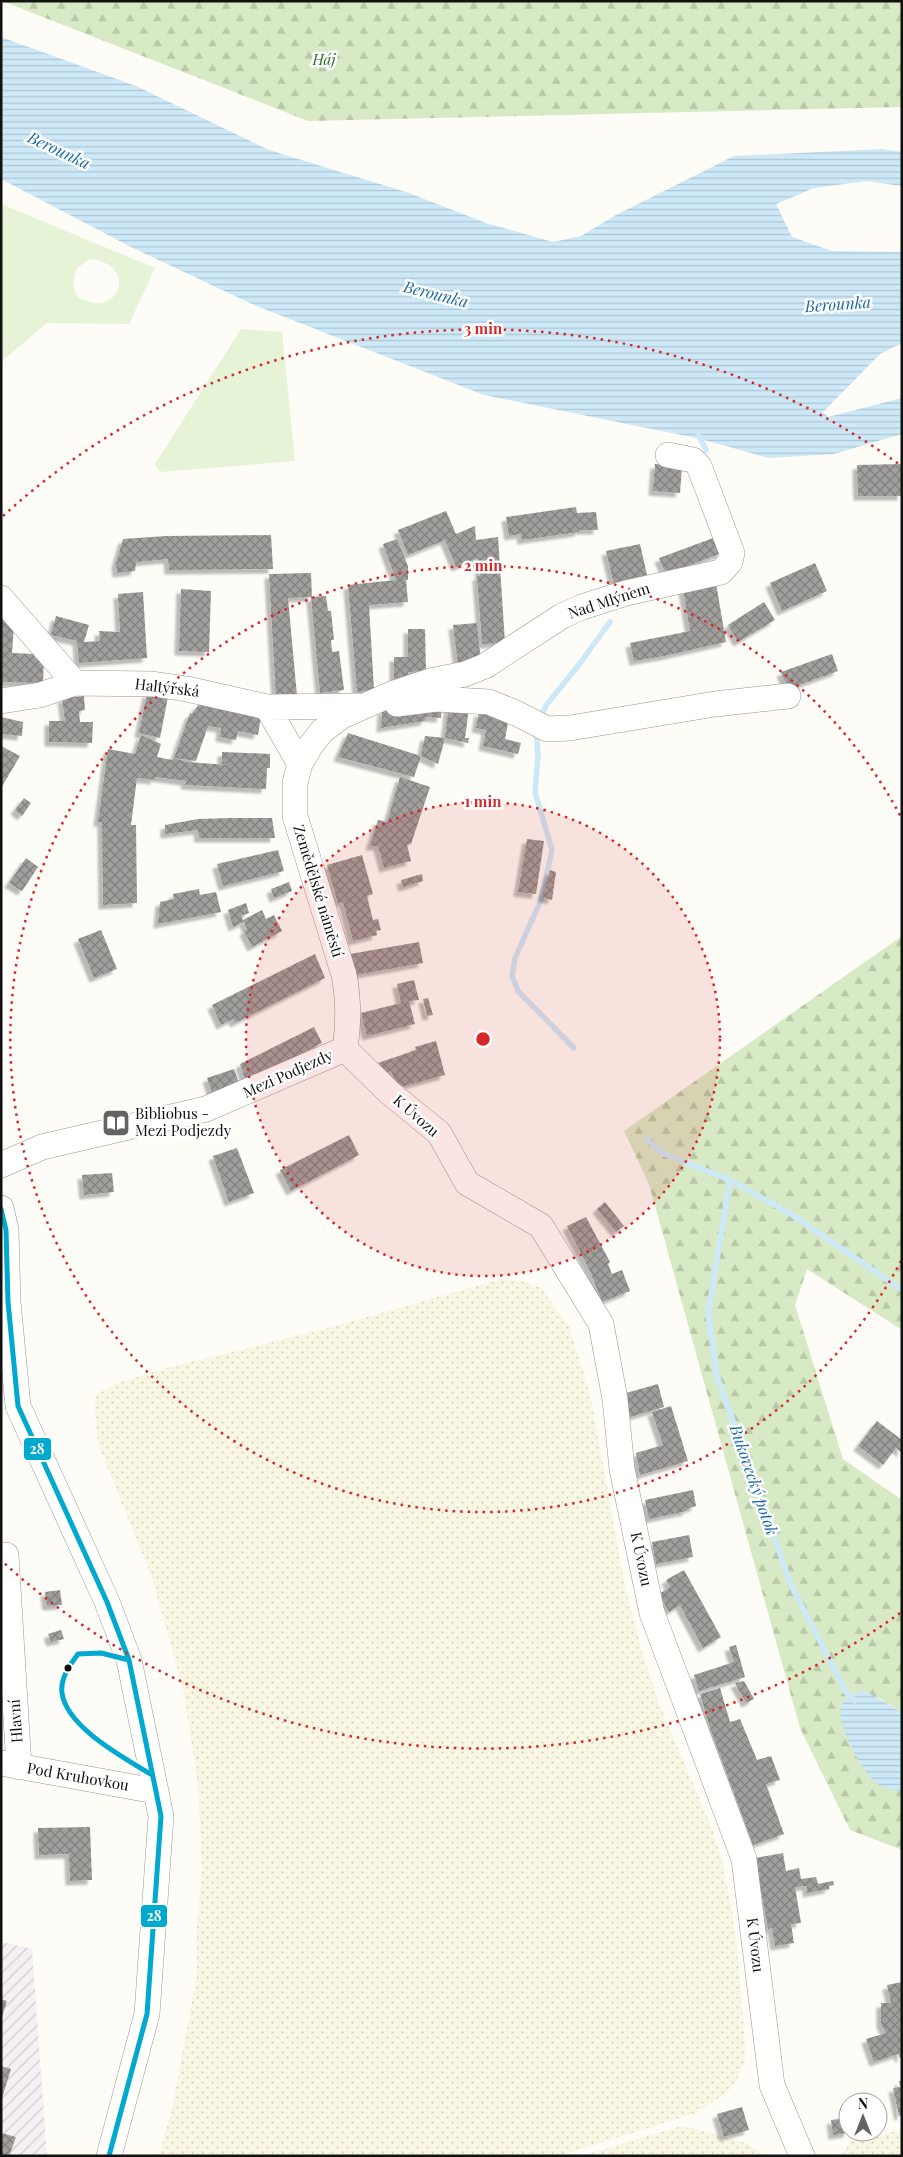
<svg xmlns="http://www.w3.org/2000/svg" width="903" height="2157" viewBox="0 0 903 2157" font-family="'Playfair Display',serif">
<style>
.industrial{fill:url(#industrial-furrows)}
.farmland{fill:url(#farmland-dots)}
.grass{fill:#e7f3d7;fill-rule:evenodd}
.forest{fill:url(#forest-firs)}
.water{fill:url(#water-rules)}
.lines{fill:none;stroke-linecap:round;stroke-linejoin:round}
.stream{stroke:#cde8f7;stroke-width:5.5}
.building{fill:url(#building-cross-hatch);filter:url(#shadow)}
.minor-casing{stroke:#979795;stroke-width:26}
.minor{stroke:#fffffe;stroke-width:25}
.bus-1-casing{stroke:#fff;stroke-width:9}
.bus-1{stroke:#00a9ce;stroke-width:5}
.ring{fill:none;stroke:#d62828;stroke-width:2.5;stroke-dasharray:2.5 5}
.bus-dot{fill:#111;stroke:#fff;stroke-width:2}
.labels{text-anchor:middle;stroke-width:5;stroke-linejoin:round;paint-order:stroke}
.park-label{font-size:15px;font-style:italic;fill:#2f6b1f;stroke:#fff}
.street-label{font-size:15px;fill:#111;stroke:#fff}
.poi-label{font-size:15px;fill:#111;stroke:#fff;text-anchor:start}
.water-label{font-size:16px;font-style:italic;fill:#1768a6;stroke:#fff}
.centre{fill:#d62828;stroke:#fff;stroke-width:2.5}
.ring-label{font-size:15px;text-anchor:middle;font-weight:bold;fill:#d62828;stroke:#fff;stroke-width:5;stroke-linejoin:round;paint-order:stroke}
.line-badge{stroke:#fff;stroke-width:2}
.badge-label{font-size:14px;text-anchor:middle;font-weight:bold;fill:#fff}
</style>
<defs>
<pattern id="industrial-furrows" width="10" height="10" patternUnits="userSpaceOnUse" patternTransform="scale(1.25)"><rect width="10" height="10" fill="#f5f0f3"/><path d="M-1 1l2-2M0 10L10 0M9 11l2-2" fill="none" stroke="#d1cdcf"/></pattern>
<pattern id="farmland-dots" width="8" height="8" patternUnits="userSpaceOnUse" patternTransform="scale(1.25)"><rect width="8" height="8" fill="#f9f7e4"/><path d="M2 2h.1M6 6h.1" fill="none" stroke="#d4d3c3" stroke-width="1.8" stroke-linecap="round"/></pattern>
<pattern id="forest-firs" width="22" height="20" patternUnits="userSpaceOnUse" patternTransform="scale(1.25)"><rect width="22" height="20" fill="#d8eac5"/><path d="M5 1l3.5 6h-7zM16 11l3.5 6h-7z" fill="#b8c8a8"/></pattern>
<pattern id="water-rules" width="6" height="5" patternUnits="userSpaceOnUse" patternTransform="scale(1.25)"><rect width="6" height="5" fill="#cde8f7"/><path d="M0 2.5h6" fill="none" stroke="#afc6d3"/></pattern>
<pattern id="building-cross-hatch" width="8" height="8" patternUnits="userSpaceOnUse" patternTransform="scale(1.25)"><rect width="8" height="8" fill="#a19f9c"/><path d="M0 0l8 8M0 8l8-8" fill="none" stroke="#82807e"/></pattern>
<filter id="shadow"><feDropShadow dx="-4.5" dy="4.5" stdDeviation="1" flood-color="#0004"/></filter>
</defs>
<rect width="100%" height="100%" fill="#fdfcf7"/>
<path class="industrial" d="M1,1942L32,1949L47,2156H1Z"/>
<path class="farmland" d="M501,1279L524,1281L541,1288L569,1326L590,1393L626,1591L642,1651L659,1704L710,1823L721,1857L732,1909L739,1966L746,2056L736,2082L725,2094L696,2113L559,2156H159L173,2104L197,1975V1925L202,1871L198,1783L183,1689L152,1578L98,1444L94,1400L97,1394L118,1383L167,1368L328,1328Z
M678,2127L693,2128L746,2143L759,2152L762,2156H581Z
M902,2130V2156H841L850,2142Z"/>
<path class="grass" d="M1,204L155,268L129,324L47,323L1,362ZM92,259C101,261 111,264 116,272C126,288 111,306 94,303C89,302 83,299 78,298L73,286L76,269L88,260Z
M241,329L282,332L295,461L160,472L155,464Z"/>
<path class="forest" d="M2,1H902V107L308,121Z
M902,936V1330L807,1269L795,1305L843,1459L902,1500V1712L877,1697L847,1735C856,1757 862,1772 884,1784C890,1787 895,1791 902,1791V1850L850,1830L800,1728L649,1184L624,1131Z"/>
<path class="water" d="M1,37L136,86L269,150L409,193L486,223L553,242L581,236L616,215L734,156L882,149L902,152V186L866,181L814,188L776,204L792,237L832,251L902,252V343L880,354L823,412L828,417L902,398V434L834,454L768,458L701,439L484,395L254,305L131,247L1,179Z
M865,1691L902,1712V1791C894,1791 883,1788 876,1783C863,1773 833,1719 842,1704C847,1696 856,1693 865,1691Z"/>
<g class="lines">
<path class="stream" d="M698,434L706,450
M540,718L547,704L578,666L610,622
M536,731L538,755L535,792L552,850L541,900L515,958L512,976L518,991L574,1048
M647,1139L662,1153L730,1180L791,1214L902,1290
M730,1180L708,1314L717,1376L791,1585L846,1692L855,1701"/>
</g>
<path class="building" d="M655,464L682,466L680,493L653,491Z
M902,464V496H858L857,465Z
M576,507L577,513L596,512L598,530H579V532L522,540L521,534L509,536L506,517Z
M446,511L456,534L475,526L476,540L498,537L505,643L482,644L477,576H480L478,558L456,567L445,540L408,555L398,530Z
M271,535L273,569L169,570L168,559L136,562L135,571L117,573L116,563L123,539L166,536Z
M716,537L722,553L666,574L659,558Z
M397,539L408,566V580H406L408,602L369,605L374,690L357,692L348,585L396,580L383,544Z
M640,544L647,575L614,585L606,551Z
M815,563L827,591L782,611L770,583Z
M311,573L312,597L288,598L297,696L276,698L269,574Z
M716,583L726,642L664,656L634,661L630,643L690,631L683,589Z
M181,589L211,591L209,652L179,651Z
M143,592L147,658L79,663L77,641L51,635L56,616L89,625L84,642L100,641L99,631L120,632L118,594Z
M326,596L328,611H331L334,640H331L332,652L339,651L344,690L320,693L311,597Z
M764,602L775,620L738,642L728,625Z
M1,612L14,624L12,653L35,654V658H44L43,683L1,682Z
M477,623L481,663L458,665L453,625Z
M408,629H425L426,671L408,672V679L394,682V657H408Z
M832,654L838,671L788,689L781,672Z
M147,693L168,697L160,738L139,733Z
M84,696L85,710L79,711L80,722H93L92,743L49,742V721H65L62,698Z
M199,704L261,716L258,735L238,731L236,740L220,737L221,728L208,726L196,761L174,758L190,713L192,714Z
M442,704L441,718L426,717L425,721L381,728L382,710Z
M449,704L469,708L465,738H469L468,743L445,738L438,764L421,756L425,736L445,738Z
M479,712L509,717L505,739L521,743L518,754L483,746L486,730L476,728Z
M1,717L23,722L22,736L1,734Z
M348,733L421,756L414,777L338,757Z
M141,735L161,744L157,757L172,760L174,758L187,762L228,765L222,764V752L270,754V768H267L266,789L185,785L186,781L170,779L155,777V780L137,778L131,825H136L137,903L103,905L102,822H98L108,749L135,754Z
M1,746L20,756L1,788Z
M400,777L430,787L411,844L407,845L411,861L384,868L378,846H370L378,820L387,822Z
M24,798L31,803L22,816L15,810Z
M231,818H272L275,838H199L198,830L165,834V825L198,819Z
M527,839L544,841L536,894L518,892Z
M278,850L284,871L223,886L217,864Z
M362,855L373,894L367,896L373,920L378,919L381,930L376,931L377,935L353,941L343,902L338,904L327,865Z
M26,858L38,867L22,891L9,883Z
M550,870L556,872L552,900L542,897Z
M422,874L423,881L403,887L401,880Z
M289,882L292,891L274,898L271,889Z
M199,889L200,895L216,892L221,912L158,924L160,902L174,899L173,894Z
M246,903L249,913L241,916L243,920L262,910L266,919L274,915L282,931L252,947L244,931L247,929L244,922L233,927L228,910Z
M101,930L117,969L94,978L78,939Z
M419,942L423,963L355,975L350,954Z
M315,954L325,978L235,1023L233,1019L221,1025L212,1005Z
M414,980L419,1000L409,1001L415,1024L367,1036L361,1013L401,1003L397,984Z
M428,998L433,1015L427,1016L423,999Z
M314,1027L322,1043L259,1076L245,1079L240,1064Z
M436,1041L445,1075L397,1088L391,1071L385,1073L378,1063L416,1050L415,1047Z
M234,1069L239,1083L212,1093L207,1078Z
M349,1135L359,1155L291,1191L280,1170Z
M237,1148L254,1193L229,1202L213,1156Z
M112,1173L114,1192L84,1195L82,1175Z
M605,1202L624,1226L616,1232L597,1209Z
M586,1217L610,1262L608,1264L612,1274L622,1270L630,1291L602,1302L590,1271L567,1226Z
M658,1384L664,1407L630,1417L626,1393Z
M671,1406L688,1461L640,1475L636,1453L663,1445L652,1412Z
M877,1421L902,1440V1453L896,1448L883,1465L858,1446Z
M693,1490L696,1506L687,1509V1511L649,1519L645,1500Z
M689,1535L693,1557L656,1564L652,1542Z
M684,1570L721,1637L703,1648L680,1605L669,1612L659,1594L670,1587L666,1580Z
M60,1590L62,1605L47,1606L45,1592Z
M61,1630L64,1639L51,1642L48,1634Z
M736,1645L745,1677L699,1691L694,1675L734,1662L729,1647Z
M744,1681L754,1699L746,1703L735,1683Z
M720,1688L730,1722L740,1719L757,1760L771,1756L780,1780L766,1784L784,1834L753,1845L710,1728L700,1694Z
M90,1827L92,1880L70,1881L69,1854L39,1855L38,1828Z
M783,1853L786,1871L799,1868L801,1879L816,1877L818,1884L833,1881L834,1885L829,1886V1889L807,1893V1886L795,1887L801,1923L791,1924L794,1943L775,1946L772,1928L768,1929L755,1858Z
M902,1982V2057L900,2058L898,2054L874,2062L866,2039L886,2033L881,2024V2003H891L887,1985Z
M1,1999L7,2001L2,2017H1Z
M1,2066L11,2069L2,2098H1Z
M899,2081H902V2115L899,2116L893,2088L900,2087Z
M742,2107L749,2130L724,2137L717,2114Z
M848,2118V2133L833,2135L831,2120Z
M1,2133L16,2137L9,2156H1Z"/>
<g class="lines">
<defs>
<path id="minor" d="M1,598L75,683
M1,701L40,695L75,683L152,684L187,689L267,707L300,764
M397,704L436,699L489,702L518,714L547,729L570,728L715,704L788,696
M267,707L359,706
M345,1049L390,1093L439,1133L467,1183L541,1226L601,1324L615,1399L622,1469L652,1613L744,1859L772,2085L802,2156
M345,1049C349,1023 349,1001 344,975L295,816V783L300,764L311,745L322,731L342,716L394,693L430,681L465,674L485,666L562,616L582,607L626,593L721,572L730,562L732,553L699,466L693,460L668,455
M1,1165L42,1147L206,1109L345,1049
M1,1208L6,1230L8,1302L18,1406L107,1602L129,1660L161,1816L147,2014L109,2156
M1,1555H6L19,1767
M1,1763L155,1791"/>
</defs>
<use href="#minor" class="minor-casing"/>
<use href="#minor" class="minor"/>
<defs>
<path id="bus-1" d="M1,1209L6,1230L8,1302L18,1406L107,1602L129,1660L161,1816L147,2014L109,2156
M129,1660L101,1653L78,1654C70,1665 60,1678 62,1693C67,1728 125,1758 152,1775"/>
</defs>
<use href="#bus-1" class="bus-1-casing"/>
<use href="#bus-1" class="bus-1"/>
</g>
<circle cx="483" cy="1039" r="237" fill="#d62828" fill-opacity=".12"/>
<g class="ring">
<circle cx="483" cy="1039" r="237"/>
<path d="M901 1261A473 473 0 1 1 901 817"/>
<path d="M900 1613A710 710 0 0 1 3 1562M3 516A710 710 0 0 1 900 465"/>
</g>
<defs>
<symbol id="library-square" viewBox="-11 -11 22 22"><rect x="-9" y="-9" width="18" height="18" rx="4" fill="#646362" stroke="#fff"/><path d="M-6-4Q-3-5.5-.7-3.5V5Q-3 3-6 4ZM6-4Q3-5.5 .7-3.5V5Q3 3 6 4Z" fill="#fff"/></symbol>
</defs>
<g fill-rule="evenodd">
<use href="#library-square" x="100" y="1107" width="32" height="32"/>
</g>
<circle class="bus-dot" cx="68" cy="1668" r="4.5"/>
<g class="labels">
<g class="park-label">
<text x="324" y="65">Háj</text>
</g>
<g class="street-label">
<text transform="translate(609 601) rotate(-18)" y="5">Nad Mlýnem</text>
<text transform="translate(167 688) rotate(7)" y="5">Haltýřská</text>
<text transform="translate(318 891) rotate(73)" y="5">Zemědělské náměstí</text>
<text transform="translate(288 1074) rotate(-24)" y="5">Mezi Podjezdy</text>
<text transform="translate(416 1116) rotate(41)" y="5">K Úvozu</text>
<text transform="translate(641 1559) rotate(78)" y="5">K Úvozu</text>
<text transform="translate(16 1721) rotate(-94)" y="5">Hlavní</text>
<text transform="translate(78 1777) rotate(10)" y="5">Pod Kruhovkou</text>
<text transform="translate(755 1945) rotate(83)" y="5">K Úvozu</text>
</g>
<g class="poi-label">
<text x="135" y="1119">Bibliobus -<tspan x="135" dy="17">Mezi Podjezdy</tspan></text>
</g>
<g class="water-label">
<text transform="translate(59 150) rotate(25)" y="6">Berounka</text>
<text transform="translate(436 294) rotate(14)" y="6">Berounka</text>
<text transform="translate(838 304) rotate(-4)" y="6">Berounka</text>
<text transform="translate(754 1480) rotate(71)" y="6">Bukovecký potok</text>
</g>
</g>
<circle cx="483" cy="1039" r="8" class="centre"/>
<g class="ring-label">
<text x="483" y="334">3 min</text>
<text x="483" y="571">2 min</text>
<text x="483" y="807">1 min</text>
</g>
<g class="line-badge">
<rect x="23" y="1437" width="29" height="24" rx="5" fill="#00a9ce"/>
<rect x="140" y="1904" width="28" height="24" rx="5" fill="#00a9ce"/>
</g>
<g class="badge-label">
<text x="37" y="1454">28</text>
<text x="154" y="1921">28</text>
</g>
<rect width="903" height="2157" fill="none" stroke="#111111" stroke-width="5"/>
<g transform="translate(863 2117)"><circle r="24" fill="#ffffff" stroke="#a0a0a0"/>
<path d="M0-4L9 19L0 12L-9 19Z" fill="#646362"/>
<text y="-8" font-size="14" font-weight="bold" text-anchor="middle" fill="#111111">N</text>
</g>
</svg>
